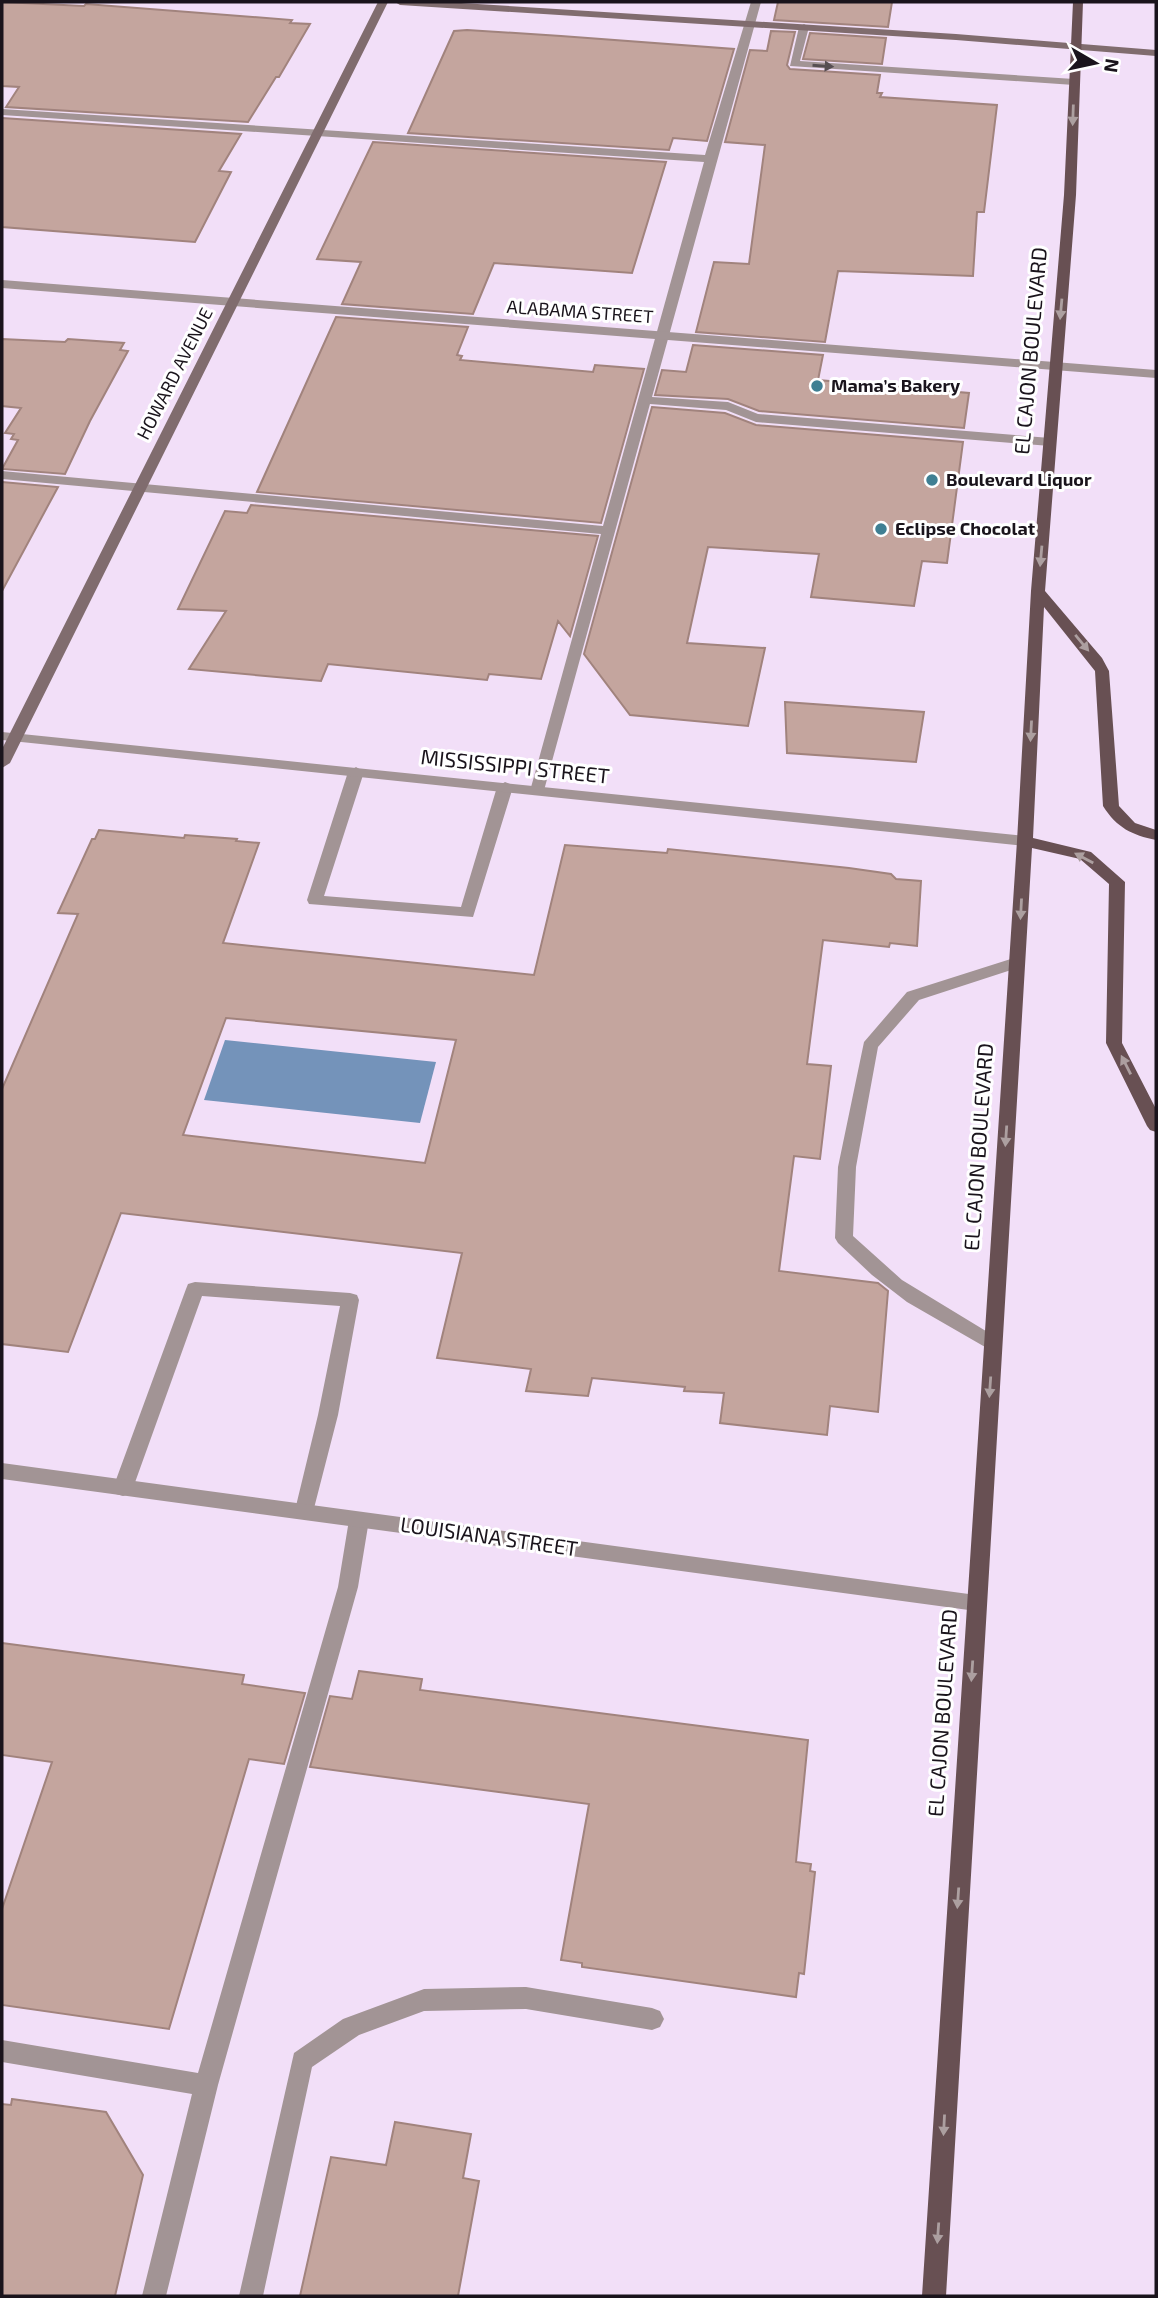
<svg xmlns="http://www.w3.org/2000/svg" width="1158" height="2298" viewBox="0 0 1158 2298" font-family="'Exo 2',sans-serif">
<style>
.water{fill:#7493ba}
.building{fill:#c4a59e;stroke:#a1837d;stroke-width:2;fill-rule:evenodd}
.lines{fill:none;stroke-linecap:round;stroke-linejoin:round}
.lane{fill:#a29495;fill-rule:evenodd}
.street{fill:#a29495;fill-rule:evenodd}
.secondary{fill:#806c6e;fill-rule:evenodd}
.primary{fill:#685053;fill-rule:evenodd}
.oneway{fill:#574e52}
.oneway2{fill:#ac9fa0}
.poi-dot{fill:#3f7f93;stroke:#fff;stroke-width:2.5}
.labels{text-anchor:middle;stroke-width:6;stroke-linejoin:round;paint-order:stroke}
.far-street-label{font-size:18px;fill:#1a141c;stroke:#fff}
.far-poi-label{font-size:18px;font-weight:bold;fill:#1a141c;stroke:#fff;text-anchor:start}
.street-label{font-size:21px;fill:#1a141c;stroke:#fff}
</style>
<rect width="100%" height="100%" fill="#f2dff8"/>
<path class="water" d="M225,1040L436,1062L420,1123L204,1100Z"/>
<path class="building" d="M2,2L84,6L86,4L292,20L290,23L310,24L279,77H276L248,122L6,107L19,87L2,86Z
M778,2H892L888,27L774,20Z
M467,30L561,36L734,49L707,141L673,138L669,150L408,133L454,31Z
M771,31L795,32L787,65L790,69L880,75L877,93H882L880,97L997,105L984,212H977L973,276L838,271L825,342L696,332L714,262L749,264L765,145L725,142L750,50L767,51Z
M810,33L886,38L882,64L803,59Z
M2,118L241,134L219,171L231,172L195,242L2,227Z
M373,142L666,162L632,273L494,263L473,314L342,304L361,262L317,259Z
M336,317L468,327L457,355L462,356L460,360L593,372L595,365L644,369L601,523L257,492Z
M2,339L65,342L68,339L124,343L120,350L128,351L90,421L65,474L2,469L18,440L11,439L14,434L5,433L21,408L2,406Z
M693,345L823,355L818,380L969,393L964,428L759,411L728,399L655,395L662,370L686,372Z
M652,407L725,413L756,425L963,442L947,563L922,561L914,606L811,597L819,554L708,547L687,643L765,648L748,726L630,715L584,654Z
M2,482L58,487L2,591Z
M251,505L598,536L570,636L558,621L541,679L489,674L487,680L328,664L321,681L189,669L226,611L178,609L225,511L247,513Z
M785,702L924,712L916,762L787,753Z
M99,830L184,838L185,835L237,839L236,841L259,843L223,943L534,975L565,845L667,853L668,849L849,868L891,874L896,879L921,881L917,946L890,943L889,947L823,940L807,1064L831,1066L820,1159L794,1156L779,1271L878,1283L888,1291L878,1412L830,1406L827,1435L720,1423L724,1393L684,1391L685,1387L592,1378L588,1396L526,1391L531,1369L437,1358L462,1253L121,1213L68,1352L2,1344V1089L78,914L58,913L92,839H95ZM226,1018L456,1040L425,1163L183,1135Z
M2,1643L244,1675L242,1684L305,1693L284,1764L249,1759L169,2029L2,2005V1909L52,1762L2,1755Z
M359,1671L422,1679L420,1690L808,1740L796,1862L811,1864L810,1871L815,1872L804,1974L799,1973L796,1997L582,1967V1963L561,1960L589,1804L310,1767L330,1696L352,1699Z
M12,2099L106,2112L143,2175L115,2296H2V2104L11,2105Z
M395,2122L471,2134L463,2178L479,2181L458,2296H300L331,2157L386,2165Z"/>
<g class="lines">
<path class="lane" d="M751,2H761L652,397L728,402L758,414L1050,438L1056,442L1050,446L756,422L726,410L650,404L543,794H533L530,791L601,534L2,479V471L603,526L704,162L2,115V109L705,155Z
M804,24L809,27L800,61L1074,79L1079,82L1074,85L790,66L799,27Z
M356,767L364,772L324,896L461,907L497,787L505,782L510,784L513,787L473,917L309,904L307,900L348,772Z
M1017,957L1023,958L1025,962L1023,966L919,1000L878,1047L856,1167L853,1236L902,1280L999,1339L1001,1344L999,1349L992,1351L907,1302L872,1275L838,1243L835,1238L838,1167L864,1042L907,992Z
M195,1282L350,1293L357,1295L359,1300L338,1415L312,1516L305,1518L298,1516L295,1510L318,1415L340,1306L202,1296L133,1488L130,1494L123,1496L116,1494L113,1488L186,1289L188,1284Z
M359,1512L366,1514L369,1520L358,1587L218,2085L166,2296H142L192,2094L2,2062V2040L198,2073L338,1587L349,1520L352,1514Z
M526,1987L652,2008L660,2011L664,2019L660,2027L652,2030L526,2009L424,2011L359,2035L312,2067L263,2296H239L294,2053L343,2019L424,1989Z"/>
<path class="street" d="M2,280L1156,370V378L2,288Z
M2,732L1025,836L1033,841L1025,846L2,740Z
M2,1463L976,1595L983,1597L986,1603L983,1609L976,1611L2,1479Z"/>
<path class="secondary" d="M378,2H388L10,763L2,768V749Z
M395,2H445L956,34L1156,50V56L956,40L400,5Z"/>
<path class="primary" d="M1073,2H1083L1076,195L1045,591L1102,658L1109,671L1119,806L1135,823L1156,830V840C1132,835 1117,828 1103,806L1095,671L1044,607L1033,838L1091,852L1125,882L1122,1043L1156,1109V1132L1150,1130L1147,1126L1106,1043L1109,884L1080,859L1032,848L946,2296H922L1017,841L1031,591L1064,195Z"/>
</g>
<defs><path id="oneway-solid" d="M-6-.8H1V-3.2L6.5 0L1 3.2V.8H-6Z" transform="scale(1.75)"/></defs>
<use class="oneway" href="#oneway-solid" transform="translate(823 66) rotate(4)"/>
<g class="oneway2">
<use href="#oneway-solid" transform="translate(1073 115) rotate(92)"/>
<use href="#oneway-solid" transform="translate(1061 309) rotate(95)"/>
<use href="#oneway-solid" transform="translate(1041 556) rotate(95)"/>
<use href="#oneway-solid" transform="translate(1082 643) rotate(50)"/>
<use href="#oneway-solid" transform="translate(1031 731) rotate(93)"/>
<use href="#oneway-solid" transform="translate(1084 858) rotate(-152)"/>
<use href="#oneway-solid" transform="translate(1021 909) rotate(93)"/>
<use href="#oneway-solid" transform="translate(1126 1065) rotate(-117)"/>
<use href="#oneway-solid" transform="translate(1006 1136) rotate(94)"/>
<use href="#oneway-solid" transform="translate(990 1387) rotate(94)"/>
<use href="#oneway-solid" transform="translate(972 1671) rotate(94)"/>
<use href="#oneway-solid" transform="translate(958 1898) rotate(94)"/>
<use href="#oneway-solid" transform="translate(944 2125) rotate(93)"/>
<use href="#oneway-solid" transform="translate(938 2233) rotate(94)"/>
</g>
<g class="poi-dot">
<circle cx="817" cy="386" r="7"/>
<circle cx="932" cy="480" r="7"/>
<circle cx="881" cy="529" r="7"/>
</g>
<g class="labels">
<g class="far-street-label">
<text transform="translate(580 312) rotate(4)" y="6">ALABAMA STREET</text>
<text transform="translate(175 374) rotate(-63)" y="6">HOWARD AVENUE</text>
</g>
<g class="far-poi-label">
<text x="831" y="392">Mama’s Bakery</text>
<text x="946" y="486">Boulevard Liquor</text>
<text x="895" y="535">Eclipse Chocolat</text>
</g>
<g class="street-label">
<text transform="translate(1031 351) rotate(-85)" y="7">EL CAJON BOULEVARD</text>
<text transform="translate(515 767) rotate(6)" y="7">MISSISSIPPI STREET</text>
<text transform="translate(979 1147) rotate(-86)" y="7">EL CAJON BOULEVARD</text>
<text transform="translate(489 1537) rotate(8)" y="7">LOUISIANA STREET</text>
<text transform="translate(943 1713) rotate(-86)" y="7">EL CAJON BOULEVARD</text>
</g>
</g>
<rect width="1158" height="2298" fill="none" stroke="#1a141c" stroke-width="7"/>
<g transform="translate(1095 63) rotate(99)" stroke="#ffffff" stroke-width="5" paint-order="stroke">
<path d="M0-5L12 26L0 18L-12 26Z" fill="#1a141c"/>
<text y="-10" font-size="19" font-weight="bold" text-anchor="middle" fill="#1a141c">N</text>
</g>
</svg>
